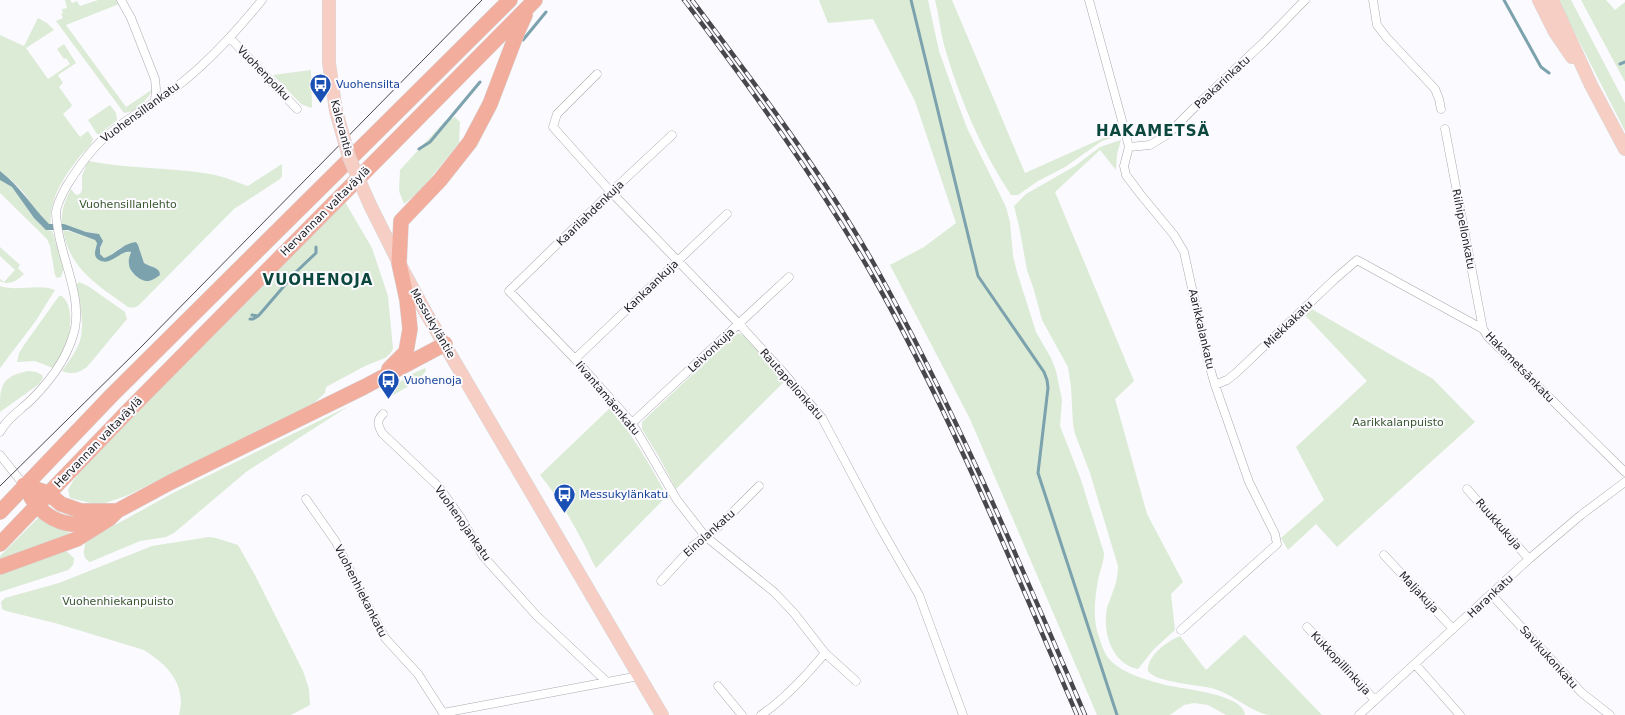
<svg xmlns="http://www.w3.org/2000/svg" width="1625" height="715" viewBox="0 0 1625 715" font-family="'DejaVu Sans',sans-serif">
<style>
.green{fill:#dbebd6}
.water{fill:#7ca2ad}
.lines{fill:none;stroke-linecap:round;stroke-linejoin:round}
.stream{stroke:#7ca2ad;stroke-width:3}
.street-casing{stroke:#aba9ad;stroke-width:9}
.primary-casing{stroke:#d7d7d8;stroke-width:14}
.highway-casing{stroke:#d7d7d8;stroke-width:16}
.street{stroke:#fff;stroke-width:8}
.primary{stroke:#f7cec4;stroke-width:13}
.highway{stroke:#f2ad9c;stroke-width:15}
.tram{stroke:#484749;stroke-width:1}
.rail-casing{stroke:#484749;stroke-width:4.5}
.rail{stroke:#fbfafe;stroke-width:3;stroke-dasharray:9;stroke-linecap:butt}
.primary-bridge-casing{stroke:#d7d7d8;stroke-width:14;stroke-linecap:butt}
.primary-bridge{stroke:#f7cec4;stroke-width:13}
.labels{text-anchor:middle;stroke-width:4;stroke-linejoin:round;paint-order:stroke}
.street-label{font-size:11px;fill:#232224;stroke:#fbfafe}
.transit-label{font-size:11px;fill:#164399;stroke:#fbfafe;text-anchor:start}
.park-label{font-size:11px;fill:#3a582f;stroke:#fbfafe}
.district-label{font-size:15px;font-weight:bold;letter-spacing:1px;fill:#0c473e;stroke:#fbfafe}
</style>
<rect width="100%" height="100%" fill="#fbfafe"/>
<path class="green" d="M65,0H70L72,3L77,1L80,6L98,0H117L119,4L66,25L126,107L153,89C147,100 137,112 124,113L56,21L63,18L61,14L63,13L62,9L67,8Z
M819,0H928L939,51L954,93L967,128L1006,207L1010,222L1013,256L1017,272L1036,332L1051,358L1056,371L1062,400L1060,426L1080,477L1104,553C1104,563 1100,570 1098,580C1095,597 1093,614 1097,631C1100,639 1103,652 1109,659C1123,674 1147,680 1166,685C1182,689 1244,694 1245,715H1226L1208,705L1194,703L1184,705L1170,715H1097L970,419L890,265L924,247L956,223L915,101L873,19L828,23Z
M935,0H952L1025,173L1119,131L1120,135L1102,141L1065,167L1038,181L1018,195H1011C981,150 959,97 944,45C940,30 939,15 935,0Z
M1558,0H1571L1625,103V131Z
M1581,0H1606L1615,10L1625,2V82Z
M38,18L47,23L54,30L26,48L48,79L70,64L66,58L64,59L57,49L64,44L76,63L58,75L63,83L59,87L72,105L71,107L63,114L80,137L88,131L93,139C91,147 82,152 78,159C64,176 48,202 51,225C41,221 30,201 23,192C16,184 8,177 0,171V35L24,46Z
M311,70L312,107L311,108L301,104L273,75Z
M110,105L116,113L117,120L100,134H97L88,120Z
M455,117L460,122L459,143L420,191L404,204L399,191L400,170L444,122Z
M1121,140L1117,154L1116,170L1100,150L1055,192L1134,381L1115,399L1147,514L1183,582L1171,594L1175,630L1154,649L1138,669C1112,664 1102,632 1107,608C1108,603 1111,599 1112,594C1116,585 1118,575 1118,566L1090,473L1075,434L1073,424L1071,387L1068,367L1042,320L1034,290L1027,270L1019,226L1014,206L1026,194L1075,166L1100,147Z
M88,161C128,169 170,167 210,174C223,176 236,182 248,186L282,164V176L280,179L234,209L139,305C135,308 133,308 128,307C98,285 70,270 63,230L72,232L95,240L97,243L95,251L96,257L104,262L122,253L130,252L132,253C124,269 134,278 150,281L160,275L157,269L144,263L138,245L136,242L120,248L108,257L104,258L101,257L99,251L102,245L95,233L86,232L62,224C61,211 65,200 71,189L76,195L80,194L82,190V176Z
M0,180C4,182 10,185 13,188C21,198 39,231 52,231L64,268L61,277L57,278L55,275L50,246L47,239L0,193Z
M345,202L372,248L388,296L393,349L390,354L385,358L365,366L326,387L325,393L313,404L126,496L99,505L70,498L68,490L73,481L92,457Z
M0,247L20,265L18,268L24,274C17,281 9,286 0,281V279L4,282L15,270L0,256Z
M79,282L88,286L125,312L127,319L87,367C79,373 71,375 62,371C69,361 76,352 80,341C85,322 79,302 77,284Z
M0,286C17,292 39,283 55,290L35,322L0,368Z
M59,296H62C74,307 71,330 66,345C63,353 57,360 53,368L35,361L17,362L19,353L24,345Z
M1310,308L1433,379L1475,422L1337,547L1316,524L1288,550L1281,538L1324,500L1296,447L1367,381L1304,314Z
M739,333L744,336L785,381L676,489L659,457L642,429V422L732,337Z
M425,368L426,371C417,382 406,388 393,395L389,390L408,376Z
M28,371L36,372L42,375L43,378L39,384L0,412C0,386 0,377 28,371Z
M349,406L246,472L174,533L166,537L140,541L90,562C81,557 84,550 86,541L173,493Z
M610,408C633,435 650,465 667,496L596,568C591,560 589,553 585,546C572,521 558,497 540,475Z
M41,515L74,536L0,564V556Z
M209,537L216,538L238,545L256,577L303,671L309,689L310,705L291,715H179C187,685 168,665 144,650L55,623L6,611L2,609L1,602L5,598L59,583L152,546Z
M66,551L74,558L73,565L68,570L0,592V574L46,557Z
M1244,635H1245L1322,715C1305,715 1286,715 1270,715C1252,713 1232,693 1211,688C1198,685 1155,682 1148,671C1147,655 1168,641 1180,636L1206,670Z"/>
<path class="water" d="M0,171C20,186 32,207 49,224H64L86,232L99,234L103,241L100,248V254L104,258C115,255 123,243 136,242L138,245L144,263C150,267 160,267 160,275C157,277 153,280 149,281C141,282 129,272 129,264C128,259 130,256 131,252C120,250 110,267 99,260C92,256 96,249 97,243L95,240L68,230H46L34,218L12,187L0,180Z"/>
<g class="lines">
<path class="stream" d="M911,0L978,276L1044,372L1047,380L1048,388L1038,473L1117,715
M1504,0L1541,67L1549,73
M523,40L546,12
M1620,64L1625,62
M419,149L430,142L480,82
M252,315L258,316L260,314L297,271L316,253V247
M250,319H253L258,316"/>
<defs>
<path id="street" d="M121,0L131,18L155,79L156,89L155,100
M1089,0L1126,135L1129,147L1124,166L1126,175L1141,195L1174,235L1184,252L1208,361L1215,385L1249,482L1275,534L1277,544L1181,630
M1373,0L1377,25L1387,38L1435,89L1439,99L1441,109
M230,38L297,109
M597,74L557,114L553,127L611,192L739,324L782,371L822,418L879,525L919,595L963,715
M1445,129L1483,329
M672,135L611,192L509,291L575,359L632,423L677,500L705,536L774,592L794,613L825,653L856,681
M1129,147L1150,145L1168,134L1197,105L1264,42L1305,0
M575,359L727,214
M1215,385L1227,380L1236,373L1335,279L1357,260L1483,329L1488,337L1625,472
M383,414C376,421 378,425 382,433L439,487L461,518L483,556L536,615L607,682
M632,423L789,277
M0,432C7,418 21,410 32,399C52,379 69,356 75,328C81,295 63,262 58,230C57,224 56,218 56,212C57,203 62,195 66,187C76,171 87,154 101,141C123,120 150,106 175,88C208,63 236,32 262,0
M0,455L24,485
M1467,489L1529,559
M306,499L336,542L357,585L385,638L418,674L443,713L639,676
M1384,555L1453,629
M661,581L694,545L717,528L759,486
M1491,594L1582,693L1610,715
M1307,627L1375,700
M1415,664L1460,715
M718,686L742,715
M761,715C786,698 806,676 825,653
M1359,715L1529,559L1581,515L1625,482"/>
<path id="primary" d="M329,0V63L336,111
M1539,0L1555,32L1572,57
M1552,0L1591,85L1625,149
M370,205L399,263L426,313L662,715"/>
<path id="highway" d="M389,369L406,352L410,329L407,300L399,263L401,221L440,180L470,142L490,104L517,33L525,15
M24,485L48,493L61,504L81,511H117
M31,497C47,523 70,527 98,524
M0,512L112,395L510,0
M0,544L128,411L535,0
M0,567L77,539L109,519L117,511L171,482L364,387L445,344"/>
</defs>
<use href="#street" class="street-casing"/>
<use href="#primary" class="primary-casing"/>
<use href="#highway" class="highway-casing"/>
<use href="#street" class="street"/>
<use href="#primary" class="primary"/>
<use href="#highway" class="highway"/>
<path class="tram" d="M0,486L141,347L482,0"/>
<defs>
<path id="rail" d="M684,0C749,86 813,174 868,268C950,411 1012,564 1077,715
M692,0C756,85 821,171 874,264C955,409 1020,563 1085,715"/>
</defs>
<use href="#rail" class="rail-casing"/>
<use href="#rail" class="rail"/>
<defs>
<path id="primary-bridge" d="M336,111L349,157L370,205"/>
</defs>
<use href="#primary-bridge" class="primary-bridge-casing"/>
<use href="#primary-bridge" class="primary-bridge"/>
</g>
<defs>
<symbol id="bus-pin" viewBox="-11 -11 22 30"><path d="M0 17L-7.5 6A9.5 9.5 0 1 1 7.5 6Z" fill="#1a4fb4" stroke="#fbfafe"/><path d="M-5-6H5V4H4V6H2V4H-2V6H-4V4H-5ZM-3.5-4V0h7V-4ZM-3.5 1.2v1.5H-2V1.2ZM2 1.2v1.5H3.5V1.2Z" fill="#fff"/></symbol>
</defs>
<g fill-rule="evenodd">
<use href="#bus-pin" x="308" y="72" width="25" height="34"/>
<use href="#bus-pin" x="376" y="368" width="25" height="34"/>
<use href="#bus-pin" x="552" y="482" width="25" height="34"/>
</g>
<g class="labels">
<g class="street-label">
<text transform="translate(264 73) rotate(46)" y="4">Vuohenpolku</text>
<text transform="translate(1222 82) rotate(-43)" y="4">Paakarinkatu</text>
<text transform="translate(140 112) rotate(-36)" y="4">Vuohensillankatu</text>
<text transform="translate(342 128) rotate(75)" y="4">Kalevantie</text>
<text transform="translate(325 211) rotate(-45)" y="4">Hervannan valtaväylä</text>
<text transform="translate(590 213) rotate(-44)" y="4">Kaarilahdenkuja</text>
<text transform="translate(1464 229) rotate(79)" y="4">Riihipellonkatu</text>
<text transform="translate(651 286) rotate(-44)" y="4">Kankaankuja</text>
<text transform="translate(433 323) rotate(60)" y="4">Messukyläntie</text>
<text transform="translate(1288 324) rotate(-44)" y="4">Miekkakatu</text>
<text transform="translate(1202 329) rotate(77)" y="4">Aarikkalankatu</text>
<text transform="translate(711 350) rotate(-43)" y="4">Leivonkuja</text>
<text transform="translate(1520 367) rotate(46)" y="4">Hakametsänkatu</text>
<text transform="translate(792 384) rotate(49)" y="4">Rautapellonkatu</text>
<text transform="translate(608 398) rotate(50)" y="4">Iivantamäenkatu</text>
<text transform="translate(98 442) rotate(-46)" y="4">Hervannan valtaväylä</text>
<text transform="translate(463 523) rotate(55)" y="4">Vuohenojankatu</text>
<text transform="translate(1499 524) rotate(49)" y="4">Ruukkukuja</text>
<text transform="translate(709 533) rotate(-42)" y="4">Einolankatu</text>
<text transform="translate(361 591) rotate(63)" y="4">Vuohenhiekankatu</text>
<text transform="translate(1419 592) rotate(47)" y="4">Maljakuja</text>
<text transform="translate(1490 596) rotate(-43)" y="4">Harankatu</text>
<text transform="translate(1549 657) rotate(48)" y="4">Savikukonkatu</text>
<text transform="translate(1341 663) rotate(47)" y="4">Kukkopillinkuja</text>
</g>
<g class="transit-label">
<text x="336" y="88">Vuohensilta</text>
<text x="404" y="384">Vuohenoja</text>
<text x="580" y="498">Messukylänkatu</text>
</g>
<g class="park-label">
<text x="128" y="208">Vuohensillanlehto</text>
<text x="1398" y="426">Aarikkalanpuisto</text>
<text x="118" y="605">Vuohenhiekanpuisto</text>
</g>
<g class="district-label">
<text x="1153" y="136">HAKAMETSÄ</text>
<text x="318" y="285">VUOHENOJA</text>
</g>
</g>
</svg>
